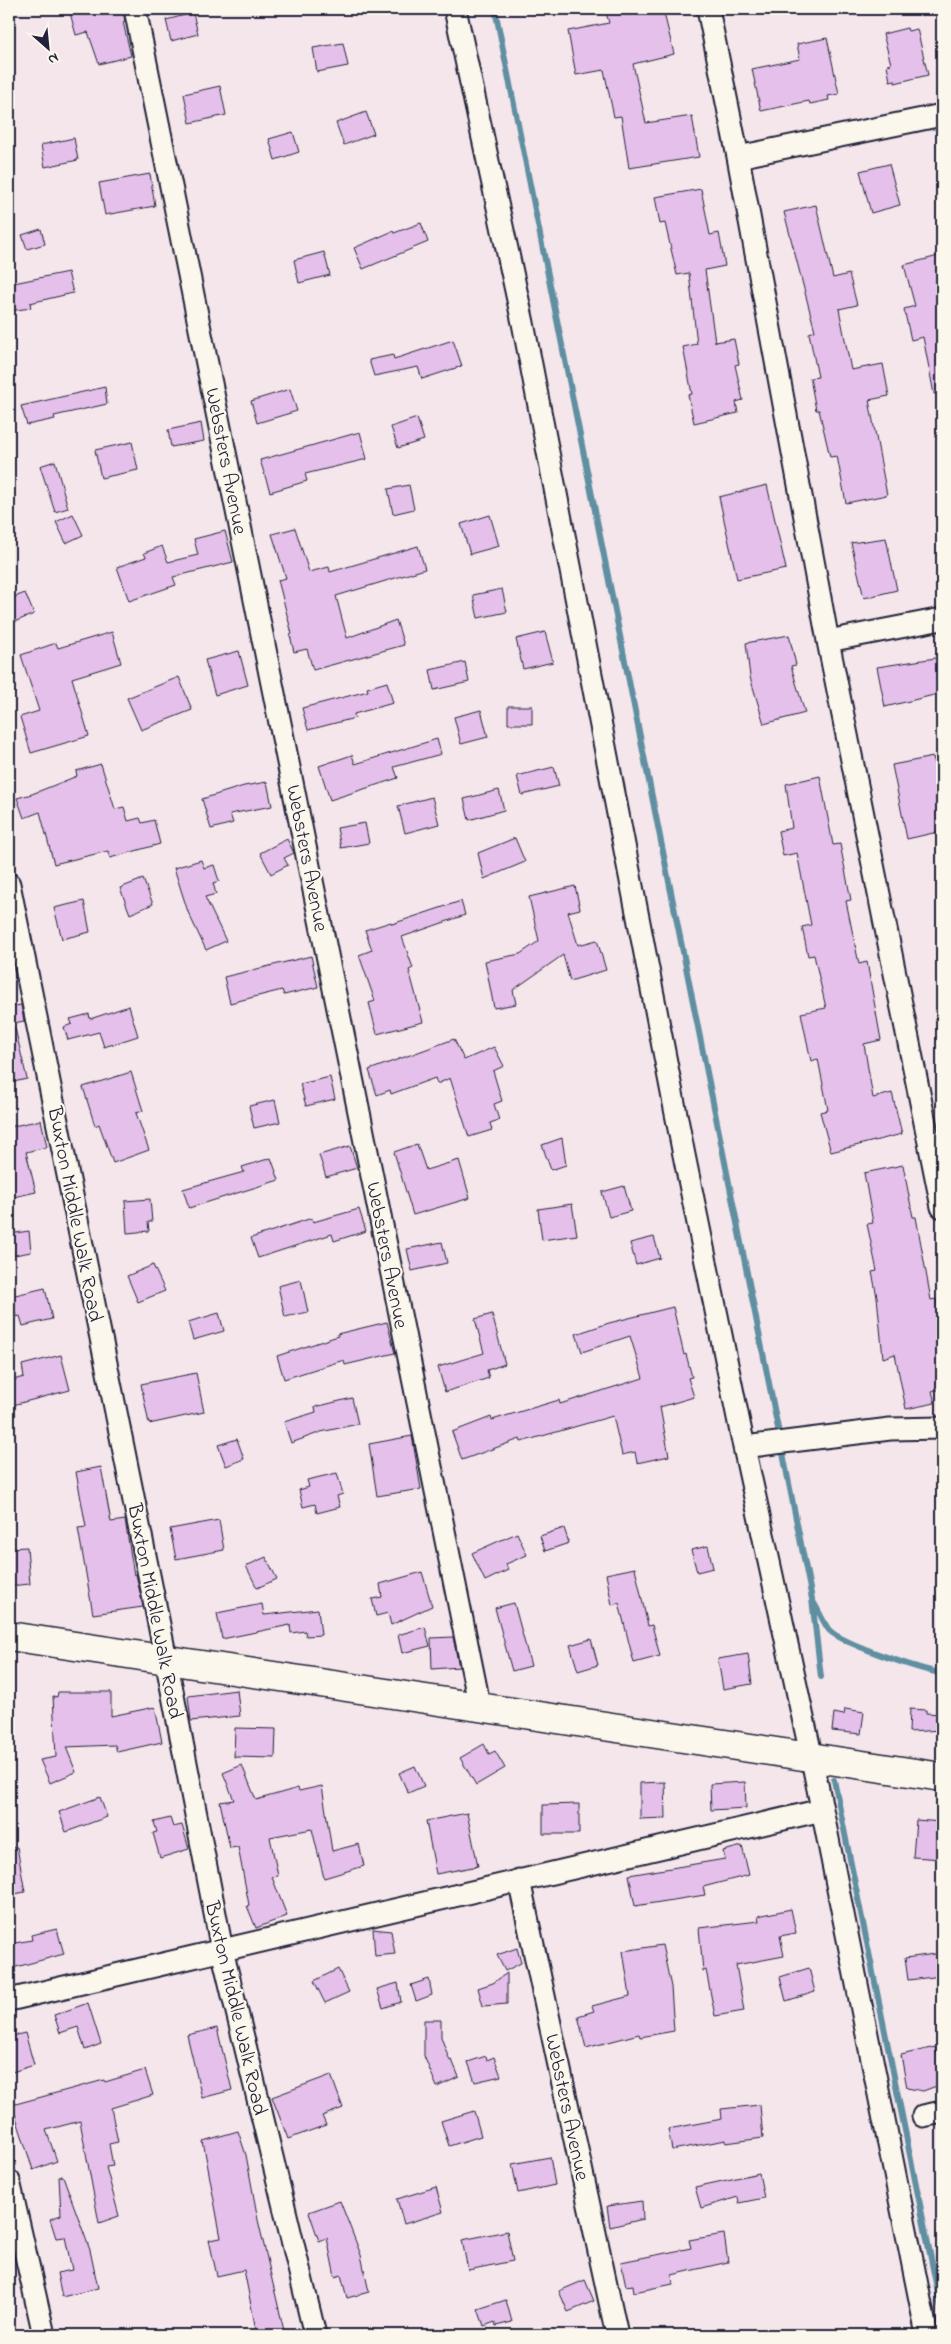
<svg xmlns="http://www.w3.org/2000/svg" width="951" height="2344" viewBox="0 0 951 2344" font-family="'Indie Flower',sans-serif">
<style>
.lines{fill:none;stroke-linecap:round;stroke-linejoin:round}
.stream{stroke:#5f8fa1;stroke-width:6}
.building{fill:#e5c0ea;stroke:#22223b}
.street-casing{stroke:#22223b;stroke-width:25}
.secondary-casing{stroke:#22223b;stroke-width:31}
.street{stroke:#fbf7ec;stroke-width:21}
.secondary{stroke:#fbf7ec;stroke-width:28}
.labels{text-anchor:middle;stroke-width:4.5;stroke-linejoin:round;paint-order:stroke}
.street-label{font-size:21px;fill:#22223b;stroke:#fbf7ec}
</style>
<rect width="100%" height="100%" fill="#f4e6eb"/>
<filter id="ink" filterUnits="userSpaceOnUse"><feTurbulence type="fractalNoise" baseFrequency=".02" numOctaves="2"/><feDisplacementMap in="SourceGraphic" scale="10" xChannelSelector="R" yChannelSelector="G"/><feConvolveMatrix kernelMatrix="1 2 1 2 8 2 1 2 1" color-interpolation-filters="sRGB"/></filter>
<g filter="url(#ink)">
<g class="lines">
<path class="stream" d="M495,9L812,1599L821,1677
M814,1603C819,1611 823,1622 829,1630C841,1643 923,1671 942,1673
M834,1780L942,2313"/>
</g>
<path class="building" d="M69,9H123L125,22H123L131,56L99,64L88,32L76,35Z
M605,9H663L674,54L633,64L646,123L692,116L699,157L629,168L621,116L614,117L604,70L576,75L568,31L609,23Z
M193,13L198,34L171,41L166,20Z
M907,28L908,31L917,29L928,75L895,83V80L890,81L887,65L891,64L883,34Z
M827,38L839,94L828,96L829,100L810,104L809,101L761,111L752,69L800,59L797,44Z
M343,43L348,66L317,72L313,48Z
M220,86L226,115L190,123L184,94Z
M366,112L374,134L344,145L336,123Z
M293,132L299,152L275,160L269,139Z
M74,138L78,160L45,167L41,145Z
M889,164L900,205L871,213L860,171Z
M150,174L155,206L105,215L99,183Z
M701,189L710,235L719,233L725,266L705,270L715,342L734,339L739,364L735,365L743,400L736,402L738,413L694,423L688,395L692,394L683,347L697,344L689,273L677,275L665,223L660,224L655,197Z
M816,205L833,278L849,274L857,305L839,309L851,370L883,364L889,396L869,400L887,495L846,503L837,456L830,457L819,410H816L810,378L818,377L809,333L815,331L784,212Z
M421,223L428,242L363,269L354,248L393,231L394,233Z
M41,229L45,244L27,249L22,235Z
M324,252L330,275L299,283L294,260Z
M942,255V393L934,394L923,337L911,340L904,309L915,306L904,265Z
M68,272L73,293L30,303L31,308L9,311V284Z
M453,340L462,366L422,379L418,367L374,376L369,360L393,355L394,359Z
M105,387L107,404L54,416L55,419L27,425L21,406Z
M290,389L297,411L257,423L251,401Z
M417,418L424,440L398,448L391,427Z
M201,423L204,441L171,447L168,430Z
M360,432L367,459L305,474L307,481L270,492L260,460Z
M132,442L138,470L101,478L95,450Z
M55,461L68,508L55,512L40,466Z
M409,485L414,509L393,514L388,489Z
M767,485L786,569L737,579L719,497Z
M73,514L83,535L66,543L56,522Z
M490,515L499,546L470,554L461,524Z
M295,528L309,572L329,567L330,572L418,546L425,569L336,596L347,638L396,620L404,645L313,670L307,649L294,652L290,635L292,634L278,580L286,578L272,534Z
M225,531L233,562L173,577L176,585L129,601L117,567L146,557L144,553L162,546L168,562L198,555L194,539Z
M886,538L897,590L864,598L851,543Z
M502,589L507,612L478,618L473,595Z
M25,593L34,614L9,624V599Z
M112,632L121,663L72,678L89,736L31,753L20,717L39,711L21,655L56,643L58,648Z
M545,632L553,662L523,669L516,639Z
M789,635L796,665L791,666L805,713L764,724L750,677L746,643Z
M239,651L248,685L215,695L205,660Z
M942,657V693L885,707L877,667Z
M465,662L469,682L434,690L430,670Z
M179,677L192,710L141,730L127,698Z
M387,682L393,703L354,714L355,718L308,730L302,708L368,691L367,688Z
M508,706H532V724H508Z
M481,710L488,737L461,744L454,717Z
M437,739L441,754L394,767L398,778L330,800L319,766L352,755L355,764Z
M933,757L941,788L942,831L907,839L892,765Z
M101,764L115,809L124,807L128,821L140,818L142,823L154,820L160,844L110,858L108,851L54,864L40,812L24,818L17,798L32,794L77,776L76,771Z
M554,767L559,786L522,795L517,776Z
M820,776L833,845L840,844L851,900L846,901L859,964L867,962L881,1040L864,1044L873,1098L892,1093L902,1134L831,1152L820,1112L828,1110L818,1059L811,1061L801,1013L826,1008L814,955L808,956L802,927L811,925L797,853L783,856L778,831L792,828L786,784Z
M267,782L272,806L230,814L233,823L211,829L202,799L244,786Z
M499,790L504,810L469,820L464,799Z
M432,797L439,824L405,833L398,806Z
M365,823L369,843L341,848L337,828Z
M515,838L525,862L484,879L478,853Z
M287,839L294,853L284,858L288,865L271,874L260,853Z
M201,860L204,868L214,865L219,881L213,883L216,894L205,897L226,941L206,950L188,912L174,868Z
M143,879L153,904L130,914L120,888Z
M575,886L580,909L568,912L578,945L597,940L606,970L570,981L563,955L513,990L516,1004L494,1008L485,961L520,954L539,941L529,897Z
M84,901L90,932L62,939L54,908Z
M461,901L465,915L402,937L413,968L409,970L423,1022L377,1034L369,1003L375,1001L359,955L372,950L365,930L391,922L392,924Z
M311,956L318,987L284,995L282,990L230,1003L224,977Z
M21,1005L24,1021L9,1024V1007Z
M129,1006L138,1036L104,1047L99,1032L68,1040L64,1027L72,1024L70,1019L89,1014L90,1019Z
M15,1028L27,1079L9,1083V1029Z
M454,1039L464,1060L494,1047L504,1066L493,1071L502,1101L494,1104L499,1120L490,1123L492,1130L469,1137L450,1078L437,1084L435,1078L391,1094L390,1090L377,1095L369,1070Z
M131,1072L143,1111L136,1113L149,1150L113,1163L99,1124L95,1126L83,1087Z
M330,1077L335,1099L306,1106L300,1084Z
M275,1100L280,1122L254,1128L249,1106Z
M41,1120L47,1147L26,1152L36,1192L9,1198V1127Z
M562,1138L566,1165L551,1170L542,1145Z
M417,1144L426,1170L459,1160L470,1198L413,1215L394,1152Z
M350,1146L357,1168L326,1177L319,1155Z
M271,1158L279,1180L189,1208L183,1189L244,1172L242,1167Z
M903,1165L913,1217H916L931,1300L936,1299L942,1332V1389L932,1391L935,1403L906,1409L895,1354L883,1358L877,1297L872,1272L877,1271L867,1224L873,1223L864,1173Z
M624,1186L631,1211L609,1217L602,1192Z
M150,1199L152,1222H148L149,1231L127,1233L125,1201Z
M572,1204L577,1235L542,1240L538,1209Z
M359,1209L366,1231L334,1241L332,1234L258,1258L251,1238L312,1218L313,1222Z
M29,1231L31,1252L9,1256V1234Z
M654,1237L660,1258L636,1265L630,1243Z
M442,1242L447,1263L412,1271L407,1249Z
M153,1265L165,1291L138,1302L127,1276Z
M301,1280L308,1312L285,1317L278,1286Z
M45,1288L52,1319L23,1326L20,1316L16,1317L11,1296Z
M673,1307L684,1355L686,1354L692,1377L688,1378L694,1397L660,1407L669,1456L637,1463L635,1452L622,1455L613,1416L521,1442L520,1439L462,1460L452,1432L491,1417L492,1420L559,1400L560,1404L643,1378L630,1336L582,1352L576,1334L609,1323Z
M219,1313L224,1331L193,1340L188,1322Z
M492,1314L505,1364L487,1370L489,1378L445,1392L438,1367L484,1353L475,1319Z
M387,1322L395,1353L345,1365L344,1360L284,1379L277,1356L338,1336L337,1334Z
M61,1355L70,1390L9,1406V1381L24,1377L22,1365Z
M196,1373L204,1412L149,1424L141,1384Z
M352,1398L358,1424L321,1432L291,1443L284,1422L316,1412L315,1407Z
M412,1436L421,1489L377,1496L369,1444Z
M237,1439L244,1459L226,1466L218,1445Z
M101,1467L111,1522L125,1520L134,1575L136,1574L143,1607L93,1614L78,1528L86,1527L76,1472Z
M337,1473L343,1494L337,1496L340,1507L317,1513L315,1504L303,1507L299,1490L309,1487L307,1480Z
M219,1520L224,1550L176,1559L170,1529Z
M564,1528L569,1543L545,1551L540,1536Z
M517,1533L527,1555L506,1564L508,1570L485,1581L472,1553Z
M708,1546L713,1568L697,1572L691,1550Z
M27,1547L30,1584L9,1586V1548Z
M266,1557L277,1579L257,1588L246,1566Z
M635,1568L648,1626L652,1625L660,1656L634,1663L619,1603L612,1605L606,1574Z
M422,1572L432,1606L391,1625L388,1613L376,1616L372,1599L382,1597L380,1584Z
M514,1603L531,1666L512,1671L495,1608Z
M262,1604L264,1615L318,1609L321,1635L306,1636L305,1631L291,1633L290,1625L222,1639L217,1613Z
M425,1627L430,1646L402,1653L398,1635Z
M453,1637L459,1667L432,1669L431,1638Z
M591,1639L598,1665L578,1671L570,1645Z
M748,1654L752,1684L723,1689L718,1659Z
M237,1690L240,1716L191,1721L188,1696Z
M58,1692H111V1716L155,1707L162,1742L117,1752L115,1745L66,1747L76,1772L50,1783L40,1760L56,1757L53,1696L57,1697Z
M845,1709L864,1712L861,1734L832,1731L834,1713L844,1715Z
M910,1709L926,1710V1713L942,1714V1730L909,1732Z
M235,1728L276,1729L275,1758L234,1757Z
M484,1744L489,1754L495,1751L505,1768L476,1785L460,1758Z
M242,1765L256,1800L298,1788L299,1791L322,1786L332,1851L359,1844L364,1866L324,1878L312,1829L270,1837L278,1876L272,1877L287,1916L256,1928L247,1906L249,1905L238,1847L230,1848L220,1802L234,1800L223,1773Z
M415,1766L424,1786L408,1793L399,1773Z
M665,1782L666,1818L640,1819V1783Z
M745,1782L746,1808L711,1810L710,1784Z
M100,1797L107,1817L66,1832L59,1812Z
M579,1804V1834H543V1805Z
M467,1813L478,1866L436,1874L426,1821Z
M170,1818L173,1827L182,1825L189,1849L160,1858L153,1833L157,1832L154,1822Z
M916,1820L942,1822V1859L913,1857Z
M742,1846L749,1875L703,1887L705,1895L635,1906L629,1875L725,1859L723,1851Z
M17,1847L25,1892L9,1895V1848Z
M791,1909L796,1933L780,1936L784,1956L736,1965L744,2011L715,2016L706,1970L703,1971L699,1928L759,1921L758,1916Z
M57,1929L64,1954L9,1969V1944L32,1940L31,1935Z
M373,1929L391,1931L395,1954L375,1956Z
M662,1945L671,1987L674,2031L640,2037L639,2034L586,2048L578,2016L594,2011L592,2006L630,1996L623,1951Z
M517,1948L521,1963L505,1971L497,1955Z
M942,1953V1976L908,1980L905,1958Z
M809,1968L815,1992L786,2001L780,1977Z
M338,1969L349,1992L325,2003L314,1981Z
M507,1973V2004L483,2006L478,1988L493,1983Z
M429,1979L432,1995L416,2001L411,1985Z
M398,1983L401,2002L383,2008L377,1989Z
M88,2003L101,2044L85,2050L78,2027L60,2033L54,2015Z
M424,2020H441V2037L450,2061L452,2060L459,2077L437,2087L424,2056Z
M217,2028L232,2090L202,2098L187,2035Z
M25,2033L34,2065L9,2073V2037Z
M935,2047L942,2072V2084L923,2091L907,2088L901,2055Z
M486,2056L487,2060L494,2057L501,2076L475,2082L468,2062Z
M145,2070L153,2095L111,2108L118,2142L109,2144L113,2166L106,2167L119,2216L99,2223L80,2121L46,2130L57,2161L33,2170L12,2105L104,2080L105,2082Z
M331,2075L343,2108L322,2116L326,2125L288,2139L272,2097Z
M760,2105L763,2138L726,2143V2140L672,2150L668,2129L722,2119L721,2109Z
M474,2111L481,2136L449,2146L441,2121Z
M238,2131L246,2155L258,2220L285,2335H257L244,2270L217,2276L209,2240L221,2238L203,2141Z
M550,2157L555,2185L518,2193L512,2164Z
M759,2173L764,2198L739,2203L738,2197L701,2208L695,2187Z
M63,2176L90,2250L98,2288L62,2297L57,2273L72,2270L65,2237L56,2238L50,2219L61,2215L59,2177Z
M436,2187L443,2212L404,2224L397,2199Z
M340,2201L361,2255L369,2292L347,2298L341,2275L335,2277L327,2238L319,2241L309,2212Z
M642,2201L643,2219L610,2227L607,2206Z
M507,2231L513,2261L468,2270L462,2240Z
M724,2234L728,2262L672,2275L673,2284L634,2292L633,2285L626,2286L621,2262L691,2248L689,2240Z
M585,2280L594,2301L568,2312L559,2291Z
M506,2300L512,2322L496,2326L495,2322L484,2326L478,2309Z"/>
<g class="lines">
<defs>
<path id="street" d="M135,9L480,1708
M455,9L523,323L684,1155L744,1447L812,1759L927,2335
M708,9L738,157L828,641L942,1207
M738,157L942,115
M828,641L942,619
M9,884L166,1659L222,1950L315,2335
M744,1447L890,1429L942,1428
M519,1880L617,2335
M9,2000L822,1810
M923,2116L942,2112
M9,2181L44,2335"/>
<path id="secondary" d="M9,1636L942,1777"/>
</defs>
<use href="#street" class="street-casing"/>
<use href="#secondary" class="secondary-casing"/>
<use href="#street" class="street"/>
<use href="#secondary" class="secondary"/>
</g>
</g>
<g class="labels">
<g class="street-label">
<text transform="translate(227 461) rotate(79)" y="7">Websters Avenue</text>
<text transform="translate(308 858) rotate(79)" y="7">Websters Avenue</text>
<text transform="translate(76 1214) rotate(79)" y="7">Buxton Middle Walk Road</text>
<text transform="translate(388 1255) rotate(79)" y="7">Websters Avenue</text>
<text transform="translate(156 1611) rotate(79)" y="7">Buxton Middle Walk Road</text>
<text transform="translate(237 2008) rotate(77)" y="7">Buxton Middle Walk Road</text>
<text transform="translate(568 2107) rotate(78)" y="7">Websters Avenue</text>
</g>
</g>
<rect width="951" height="2344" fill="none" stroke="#fbf7ec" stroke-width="30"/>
<rect x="15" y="15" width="921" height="2314" fill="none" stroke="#22223b" stroke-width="2" filter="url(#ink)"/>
<g transform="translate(48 48) rotate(153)" stroke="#fbf7ec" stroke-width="4" paint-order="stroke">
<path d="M0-4L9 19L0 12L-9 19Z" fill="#22223b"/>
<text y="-8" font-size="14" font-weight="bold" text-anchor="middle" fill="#22223b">N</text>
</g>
</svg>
